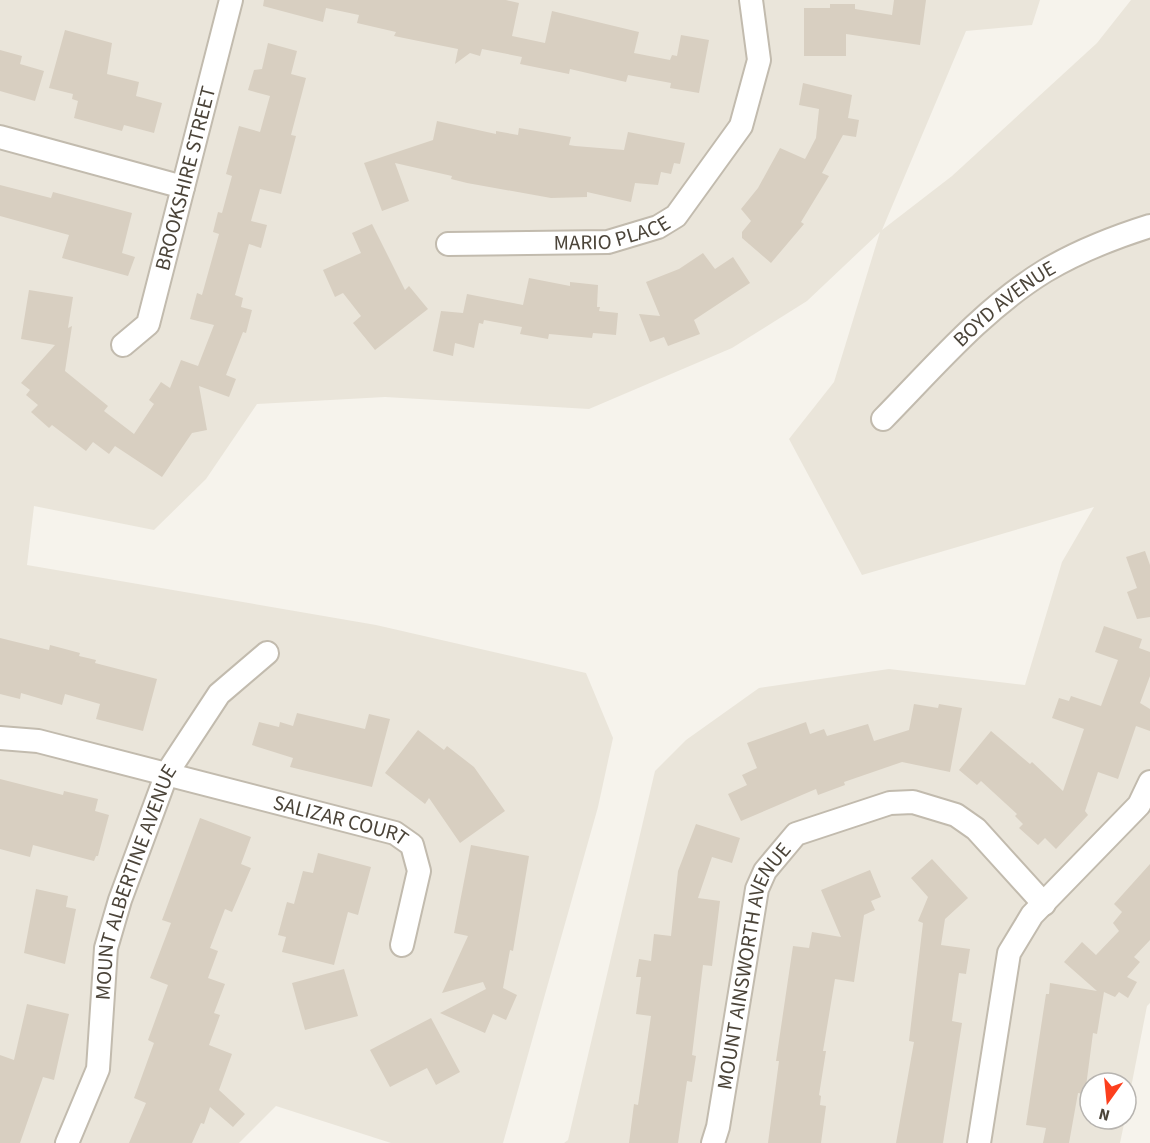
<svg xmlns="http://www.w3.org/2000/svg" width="1150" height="1143" viewBox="0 0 1150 1143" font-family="'Source Sans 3',sans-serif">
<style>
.residential{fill:#eae5da}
.building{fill:#d8cfc1}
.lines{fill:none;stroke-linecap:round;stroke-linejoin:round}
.street-casing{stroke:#c2bbae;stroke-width:26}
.street{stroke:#fff;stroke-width:22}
.labels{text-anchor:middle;stroke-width:5;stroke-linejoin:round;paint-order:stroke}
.street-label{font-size:21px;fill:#4b4439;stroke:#fff}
</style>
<rect width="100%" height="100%" fill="#f6f3ec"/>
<path class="residential" d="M0,0H1040L1032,25L966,31L882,230L952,176L1097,43L1131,0H1150V1003L1147,1006L1126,1113V1083H1090V1119H1125L1120,1143H564L568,1140L655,771L686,740L759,688L889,669L1025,685L1062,562L1094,507L862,575L789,439L834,382L880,232L807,301L732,348L589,409L385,397L257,404L206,479L154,530L34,506L27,565L376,625L586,673L613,738L598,807L503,1143H391L276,1106L239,1143H0Z"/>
<path class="building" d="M264,0H506L519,3L512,36L545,43L552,11L639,32L634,53L670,60L672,55L677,56L681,35L709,40L699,93L670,88L671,83L628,75L626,82L570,69L569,74L520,64L522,57L482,49L480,56L470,53L455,64L458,49L394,36L396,32L357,23L359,15L326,8L323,22L263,6Z
M894,0H926L920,45L846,34V56H804V8H830V4H855V9L892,15Z
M65,30L112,43L107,74L139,82L136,96L162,103L154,133L124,125L122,131L74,118L78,101L72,99L73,94L49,88Z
M268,43L297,51L291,74L306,78L291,135L296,136L281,194L260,189L251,221L267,225L261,248L249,244L235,295L243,298L241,307L252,310L246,333L243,332L226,375L236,379L229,397L199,386L207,430L192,433L162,477L115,446L109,454L93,442L86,451L52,425L49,428L31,412L38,405L26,395L30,390L21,383L55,345L21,339L29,290L73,297L68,328L72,326L65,371L108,406L104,411L134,434L154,404L149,400L161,382L170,388L181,360L198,366L214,325L190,319L197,293L202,295L219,234L213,232L218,212L222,213L232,176L226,174L239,126L260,132L270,96L248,90L254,70L262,69Z
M0,50L22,56L20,64L44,71L35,101L0,91Z
M803,83L852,95L848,118L859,120L856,137L843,135L822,173L829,176L801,222L804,224L771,263L742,238V232L751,221L741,209L758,188L780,148L805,159L816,138L819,109L799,105Z
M437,121L496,134V131L518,135L519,128L571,137L569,145L575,146L624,150L628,132L685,143L680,164L674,163L671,174L661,172L658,185L635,183L631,202L587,192V197L551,198L467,183L451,179L452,176L395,163L409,201L382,211L364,163L433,140Z
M0,185L51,198L53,192L132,213L122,253L135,257L128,276L62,258L69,235L0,216Z
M372,224L405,290L409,286L428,309L375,350L353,323L361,316L343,293L335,297L323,270L361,253L352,233Z
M703,253L715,269L733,257L750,283L694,320L700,334L668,346L664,337L650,342L639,314L660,316L646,282L679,269Z
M529,278L570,286V282L598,285L597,307H600L599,311L618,313L616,335L593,333L592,338L549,334L548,339L520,334L522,327L484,320L483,324L479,323L474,348L455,343L453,356L433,351L441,311L463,313L467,294L523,305Z
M1145,551L1150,565V617L1137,619L1127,592L1137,588L1126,557Z
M1104,626L1142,639L1139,648L1150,652V676L1140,703L1150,709V731L1136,726L1118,779L1098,772L1085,811L1088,815L1056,849L1045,838L1038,845L1019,828L1023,824L1015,816L1017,814L981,781L977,785L959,770L991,731L1030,764L1032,762L1063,791L1084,729L1052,718L1059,698L1069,701L1071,696L1101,706L1118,660L1095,652Z
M0,638L49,650L50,645L80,653L79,656L96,660L95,663L157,679L143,731L96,719L100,704L65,694L62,705L21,693L20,699L0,694Z
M914,704L938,708L939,704L962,708L950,772L902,762L844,782L845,785L818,795L816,789L741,821L728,794L747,785L742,775L757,768L747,743L806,722L810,734L824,729L827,736L868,724L874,741L909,730Z
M297,713L365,729L369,714L390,719L372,787L290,767L293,758L252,745L259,722L279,727L280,722L293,726Z
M418,730L444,750L447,746L474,767L505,811L460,843L429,798L425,804L385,773Z
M0,779L63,795L64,791L98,799L95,811L109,815L98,856H96L94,861L33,845L30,857L0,849Z
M200,818L251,837L241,864L251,868L232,912L225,909L210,948L218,951L208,978L225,984L214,1013L220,1015L209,1045L232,1054L219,1090L245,1114L233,1127L210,1107L204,1124L201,1123L192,1143H129L146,1103L134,1098L154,1043L148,1040L168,985L150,978L171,923L162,920Z
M696,824L740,838L732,863L712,857L698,898L720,901L712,966L703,965L692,1055L696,1056L692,1082L687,1081L678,1143H629L634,1104L638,1105L651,1016L636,1014L641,977H636L639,959L651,961L654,934L671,936L678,871Z
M471,845L529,856L513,951L510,950L503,988L517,995L506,1020L493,1014L485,1033L440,1013L486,989L483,982L442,993L468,936L454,933Z
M318,853L371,867L358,915L348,912L334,965L282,952L286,937L278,935L287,902L294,904L303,871L313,873Z
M932,859L968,898L945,919L941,945L970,949L966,974L959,973L952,1021L962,1023L943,1143H896L914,1042L909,1041L923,923L918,921L928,897L911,878Z
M1150,864V940L1134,957L1140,962L1127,977L1137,982L1128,998L1119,992L1115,997L1104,992L1097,1034L1093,1033L1085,1094L1078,1093L1069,1143H1043L1046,1128L1026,1125L1046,994H1049L1050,983L1097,991L1064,962L1082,942L1096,955L1119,931L1113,923L1122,912L1114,904Z
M870,870L881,897L871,901L875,910L864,915L854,982L835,979L823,1051H826L819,1095L821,1096L820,1105L826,1106L821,1143H768L779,1061H776L793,946L809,948L812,932L841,937L821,890Z
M36,889L68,896L66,907L76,909L65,964L24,953Z
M344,969L358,1016L305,1030L292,983Z
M27,1004L69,1014L54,1080L43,1077L20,1143H0V1055L14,1060Z
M431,1018L460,1072L436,1085L427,1068L390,1087L370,1050Z"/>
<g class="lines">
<defs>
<g id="street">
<path d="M0,137L183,187"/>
<path id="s1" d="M448,244L608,242L658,227L676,216L741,126L759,60L751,0"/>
<path id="s2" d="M123,345L148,324L231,0"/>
<path id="s3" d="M883,419C934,367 983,309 1045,271C1077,252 1115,237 1150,226"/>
<path id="s4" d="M0,738L38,741L395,833L412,845L419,871L402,945"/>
<path id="s5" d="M67,1143L98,1069L106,948L120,900L167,773L219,694L267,653"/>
<path id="s6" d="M713,1143L718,1127L757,889L765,871L796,834L890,803L913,802L956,815L976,829L1044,904"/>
<path d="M979,1143L1009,953L1032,915L1139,805L1150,782"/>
</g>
</defs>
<use href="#street" class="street-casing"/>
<use href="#street" class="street"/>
</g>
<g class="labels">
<g class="street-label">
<text dy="7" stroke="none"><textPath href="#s2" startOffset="183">BROOKSHIRE STREET</textPath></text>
<text dy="7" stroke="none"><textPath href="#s1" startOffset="165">MARIO PLACE</textPath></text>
<text dy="7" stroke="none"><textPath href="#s3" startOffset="168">BOYD AVENUE</textPath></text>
<text dy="7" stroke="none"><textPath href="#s4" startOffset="351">SALIZAR COURT</textPath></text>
<text dy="7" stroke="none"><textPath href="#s5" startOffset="272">MOUNT ALBERTINE AVENUE</textPath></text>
<text dy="7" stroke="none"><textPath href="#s6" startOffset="183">MOUNT AINSWORTH AVENUE</textPath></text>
</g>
</g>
<g transform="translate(1108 1101) rotate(195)"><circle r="28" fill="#ffffff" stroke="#b7b4b0" stroke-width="1.5"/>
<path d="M0-4.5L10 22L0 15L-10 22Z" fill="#fc3f1d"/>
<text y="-9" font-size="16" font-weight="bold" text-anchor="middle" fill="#4b4439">N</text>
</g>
</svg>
